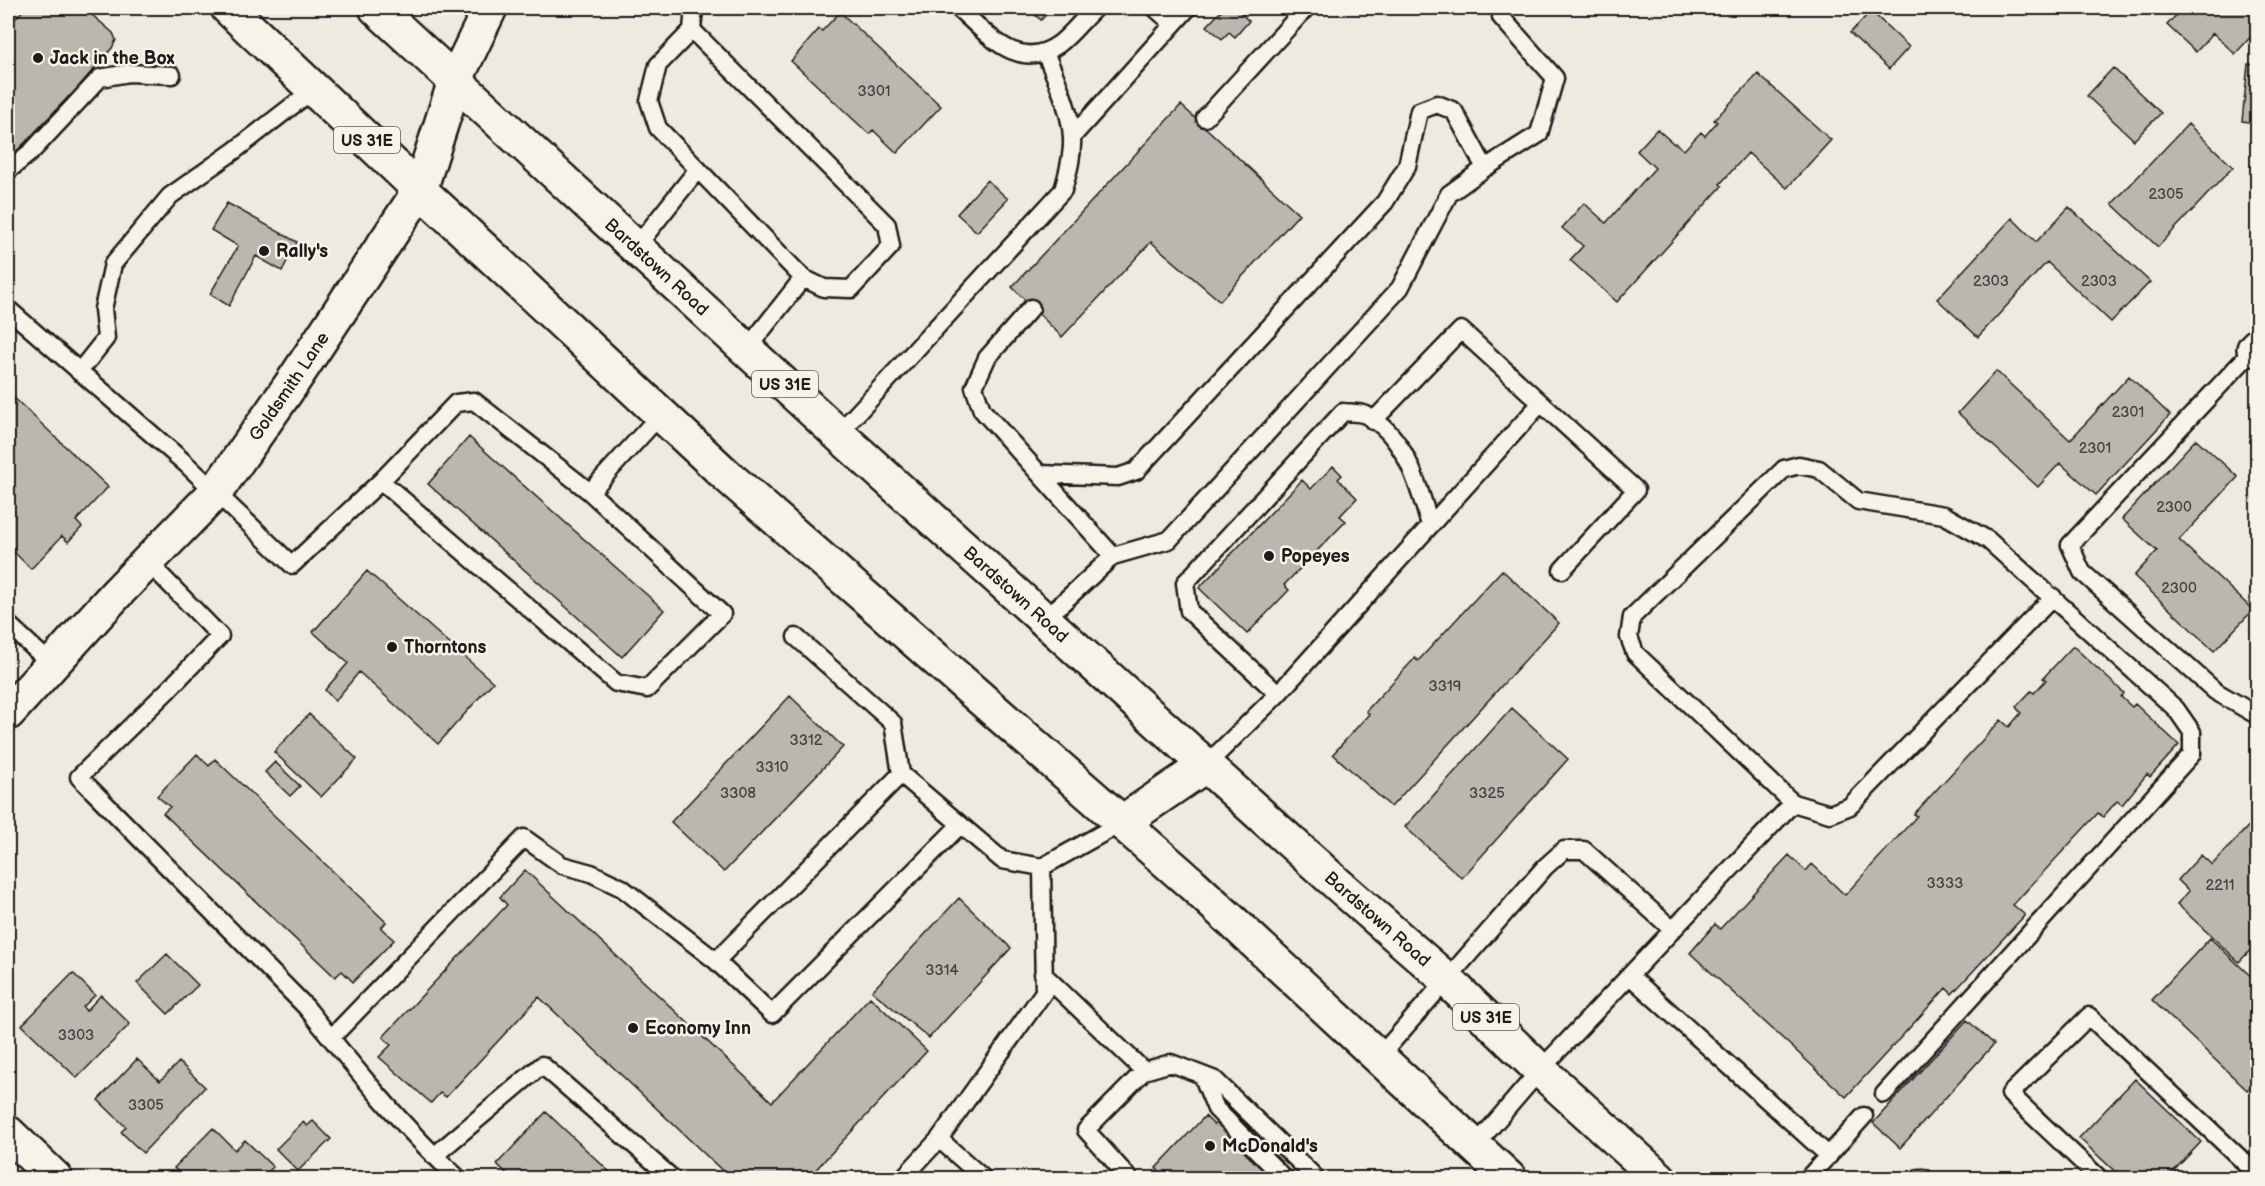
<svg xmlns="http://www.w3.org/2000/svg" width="2265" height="1186" viewBox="0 0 2265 1186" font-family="'Balsamiq Sans',sans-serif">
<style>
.building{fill:#bab7af;stroke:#1c1c1c;stroke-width:1.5}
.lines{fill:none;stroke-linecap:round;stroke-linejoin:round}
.service-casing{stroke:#1c1c1c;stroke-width:21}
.minor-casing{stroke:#1c1c1c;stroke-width:38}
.tertiary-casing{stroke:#1c1c1c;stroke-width:38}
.primary-casing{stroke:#1c1c1c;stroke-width:38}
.service{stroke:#f7f3e8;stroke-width:16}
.minor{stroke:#f7f3e8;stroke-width:33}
.tertiary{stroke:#f7f3e8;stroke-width:33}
.primary{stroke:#f7f3e8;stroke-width:33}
.poi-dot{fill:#1c1c1c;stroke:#f7f3e8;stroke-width:2}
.labels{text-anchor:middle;stroke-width:5;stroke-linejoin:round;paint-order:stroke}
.number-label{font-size:15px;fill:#444341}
.shield{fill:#f7f3e8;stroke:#5e5c59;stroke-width:1.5}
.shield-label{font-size:16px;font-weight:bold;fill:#1c1c1c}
.poi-label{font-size:18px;font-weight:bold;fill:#1c1c1c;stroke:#f7f3e8;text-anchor:start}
.street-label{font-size:18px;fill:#1c1c1c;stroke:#f7f3e8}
</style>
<rect width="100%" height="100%" fill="#eeeae0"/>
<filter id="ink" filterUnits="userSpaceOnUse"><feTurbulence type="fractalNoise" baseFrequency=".0167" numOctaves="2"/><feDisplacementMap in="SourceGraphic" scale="12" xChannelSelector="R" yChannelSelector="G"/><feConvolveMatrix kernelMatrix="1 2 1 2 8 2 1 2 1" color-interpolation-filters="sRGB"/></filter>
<g filter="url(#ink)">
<path class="building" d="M25,8H84L113,33L116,40L112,48L80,85L86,91L75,102L69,96L15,153L8,146V27Z
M1016,8H1052L1041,20L1029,10L1024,15Z
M1224,8H1235L1249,21L1235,37L1229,32L1222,39L1207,26Z
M2183,8H2258V29L2235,54L2213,33L2196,52L2167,25Z
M1871,11L1909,47L1889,69L1850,33Z
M840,12L941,106L897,153L873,130L869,134L791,61L819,29L822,31Z
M2248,64L2258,65V123L2242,121Z
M2113,68L2161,113L2134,140L2087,96Z
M1758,74L1831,140L1787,188L1748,153L1720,184L1722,186L1617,302L1570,260L1583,246L1562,228L1584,203L1606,223L1655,168L1637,151L1657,129L1674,144L1675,143L1684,150L1701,132L1705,136L1717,122L1714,120Z
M1181,105L1299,214L1220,301L1151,242L1062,337L1012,287Z
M2188,124L2233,167L2158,247L2112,204Z
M987,180L1008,199L977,232L957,214Z
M227,203L297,242L282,271L256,256L229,306L210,294L238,246L211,230Z
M2069,207L2150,282L2111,322L2047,262L1978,337L1937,299L2012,218L2036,242Z
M1996,371L2070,440L2129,376L2170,415L2096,495L2060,463L2038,487L1958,413Z
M8,392L108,487L76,521L82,527L68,542L62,536L31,569L8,546Z
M469,437L664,610L622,657L428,484Z
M2196,439L2238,477L2179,540L2253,610L2214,651L2134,576L2157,551L2122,519Z
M1333,466L1342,475L1338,479L1357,498L1340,516L1346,521L1284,585L1289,590L1247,634L1199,588L1302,480L1311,489Z
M1502,570L1559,623L1391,807L1333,754L1369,714L1366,711L1415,658L1418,661Z
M367,571L493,682L438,744L359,672L335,701L325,690L348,663L313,632Z
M2073,646L2124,693L2121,697L2132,707L2135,704L2179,745L2150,777L2147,774L2122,805L2117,801L2103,817L2098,813L2013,905L2025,915L1952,994L1946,988L1846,1097L1690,953L1715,924L1720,929L1789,855L1806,871L1812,864L1845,895L1917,816L1914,814L2001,720L2009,727L2021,713L2016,707L2031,691L2034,693L2046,680L2043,678Z
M790,696L843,747L724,872L671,822Z
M1512,708L1568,759L1462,878L1405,827Z
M309,714L357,759L321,797L274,752Z
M197,754L209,766L215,759L386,922L381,928L394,940L353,982L342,971L335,977L163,813L170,807L157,796Z
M275,762L300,786L290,796L265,772Z
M2258,816V942L2239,962L2177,904L2189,891L2178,880L2201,855L2212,865Z
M525,870L772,1102L870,997L927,1051L808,1178H730L539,997L446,1097L440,1093L431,1103L379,1057L391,1045L383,1037L507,905L500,897Z
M8,894L12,895L13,962H8Z
M959,898L1011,948L929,1038L872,991Z
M2210,938L2258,983V1079L2247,1090L2152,1000Z
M167,954L198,985L168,1014L137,983Z
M73,973L95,995L83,1007L86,1011L101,995L130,1024L77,1078L22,1025Z
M1967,1020L1994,1044L1900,1148L1873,1123Z
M137,1059L160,1081L179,1062L205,1087L143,1153L121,1132L126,1127L98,1100Z
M2135,1079L2201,1142L2167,1178H2122L2079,1138Z
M546,1112L616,1178H507L509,1176L497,1164Z
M1205,1116L1214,1125L1221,1118L1247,1143L1241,1149L1271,1178H1167L1156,1168Z
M313,1121L331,1139L298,1171L276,1149L303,1122L307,1126Z
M213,1128L235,1150L245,1140L273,1167L262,1178H185L174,1168Z"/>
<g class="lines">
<defs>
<path id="service" d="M958,8C987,33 1018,74 1059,44C1072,34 1083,19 1095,8
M1155,8L1173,24
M692,30L887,225L891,246L851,289L824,288L803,278L658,128L649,101L658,65L692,30L694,8
M1205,118L1306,8
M1072,137L1188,8
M8,166L10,169L32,151L100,78L129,73L172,75
M636,247L698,169
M1031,308L987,358L974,387L982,410L1113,556
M8,309L185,463L292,565L381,481L616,683L647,689L722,614L590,492L661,414
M747,349L803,278
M2257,352L2254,349L2070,545L2082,572L2215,691L2258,716
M79,372L106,338L103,309L113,264L170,196L234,151L314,89
M1373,421L1461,330L1636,490L1562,570
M838,434L1063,190C1068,173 1073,155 1072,138C1071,110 1055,77 1045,52
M1040,474L1118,477L1136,471L1385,202L1407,166L1419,111L1437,104L1454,111L1485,168
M381,481L456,403L474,401L590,492
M148,562L220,636L167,691L79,777L306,1007C353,1066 402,1127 458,1178
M1045,619L1113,556L1169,540L1400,288L1449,194L1485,168L1539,134L1555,78L1501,17
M8,624L52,665
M796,637L893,723L901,774
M1278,694L1189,611L1185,583L1343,412C1349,413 1359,412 1366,415C1405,434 1419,487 1430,525
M1206,765L1278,694L1540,404
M1793,803L1830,814L1850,806L2053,597
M716,961L772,1014L960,825
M1043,974L1144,1071
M1630,976L1829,1156
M331,1038L524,838L562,865L591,873L622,888L716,961L901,774L1002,860L1042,867
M1379,1057L1545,867L1564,850H1584L1673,930
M1202,1075L1216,1109L1284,1178
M939,1139L1044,992L1042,867L1121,823
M1475,1146L1540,1070L1793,803L1635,653L1629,637L1632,617L1784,469L1799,465L1819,469L1858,501L1944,515L1988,540L2176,709L2192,732V754L1884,1094
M434,1156L542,1065L672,1178
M903,1178L939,1139L983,1178
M1129,1178L1086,1130L1144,1071L1171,1063L1215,1080L1316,1178
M1808,1178L1864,1116
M1919,1178H1924
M2099,1178L2010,1094L2089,1016L2258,1175"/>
<path id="minor" d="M2254,349L2258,345
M8,1133L55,1178"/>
<g id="tertiary">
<path id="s1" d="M8,713L116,594L215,493L290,386L420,190L455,81L490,8"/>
</g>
<g id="primary">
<path d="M228,8L420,190L724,473L1192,884L1509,1178"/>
<path id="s2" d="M376,8L838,434L1343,889L1446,979L1540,1070L1659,1178"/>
<path d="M1121,823L1206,765"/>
</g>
</defs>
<use href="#service" class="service-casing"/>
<use href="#minor" class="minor-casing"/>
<use href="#tertiary" class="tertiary-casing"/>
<use href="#primary" class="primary-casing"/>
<use href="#service" class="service"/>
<use href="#minor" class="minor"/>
<use href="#tertiary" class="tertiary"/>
<use href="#primary" class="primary"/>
</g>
</g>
<g class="poi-dot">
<circle cx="38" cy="58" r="6"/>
<circle cx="264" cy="251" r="6"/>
<circle cx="1269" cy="556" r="6"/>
<circle cx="392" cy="647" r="6"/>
<circle cx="633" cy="1028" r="6"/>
<circle cx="1210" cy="1146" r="6"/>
</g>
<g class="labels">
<g class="number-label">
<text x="874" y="96">3301</text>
<text x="2166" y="199">2305</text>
<text x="1991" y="286">2303</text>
<text x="2099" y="286">2303</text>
<text x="2128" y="417">2301</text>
<text x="2095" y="453">2301</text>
<text x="2174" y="512">2300</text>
<text x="2179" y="593">2300</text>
<text x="1445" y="691">3319</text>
<text x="806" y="745">3312</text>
<text x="772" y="772">3310</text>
<text x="738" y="798">3308</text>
<text x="1487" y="798">3325</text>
<text x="1945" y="888">3333</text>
<text x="2220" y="890">2211</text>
<text x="942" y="975">3314</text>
<text x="76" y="1040">3303</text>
<text x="146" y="1110">3305</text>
</g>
<g class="shield">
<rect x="334" y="127" width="66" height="26" rx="4.5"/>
<rect x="752" y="371" width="66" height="26" rx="4.5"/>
<rect x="1453" y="1004" width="66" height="26" rx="4.5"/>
</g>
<g class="shield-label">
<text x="367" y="146">US 31E</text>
<text x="785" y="390">US 31E</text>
<text x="1486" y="1023">US 31E</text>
</g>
<g class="poi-label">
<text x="50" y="64">Jack in the Box</text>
<text x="276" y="257">Rally's</text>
<text x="1281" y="562">Popeyes</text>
<text x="404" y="653">Thorntons</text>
<text x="645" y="1034">Economy Inn</text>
<text x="1222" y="1152">McDonald's</text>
</g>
<g class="street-label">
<text dy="6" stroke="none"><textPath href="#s2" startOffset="382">Bardstown Road</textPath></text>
<text dy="6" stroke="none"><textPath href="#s1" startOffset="432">Goldsmith Lane</textPath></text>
<text dy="6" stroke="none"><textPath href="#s2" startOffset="868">Bardstown Road</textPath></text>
<text dy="6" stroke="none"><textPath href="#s2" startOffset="1354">Bardstown Road</textPath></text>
</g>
</g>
<rect width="2265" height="1186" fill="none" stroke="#f7f3e8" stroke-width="30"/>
<rect x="15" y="15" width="2235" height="1156" fill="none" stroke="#1c1c1c" stroke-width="2" filter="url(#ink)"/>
</svg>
